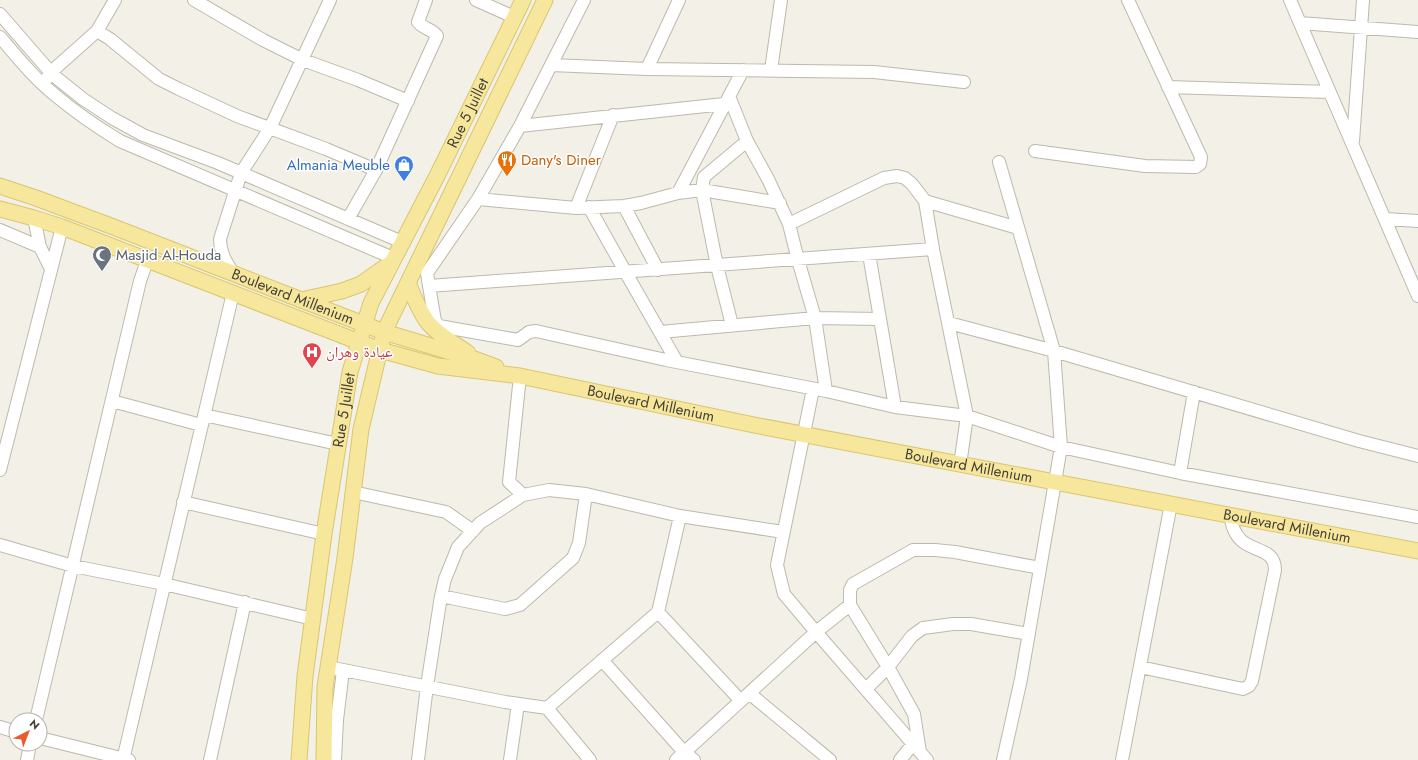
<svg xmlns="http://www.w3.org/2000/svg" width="1418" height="760" viewBox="0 0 1418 760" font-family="Jost,'Noto Naskh Arabic',sans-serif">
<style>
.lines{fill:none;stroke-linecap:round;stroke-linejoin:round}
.minor-casing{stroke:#bdb9ab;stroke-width:14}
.major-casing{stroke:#dac66e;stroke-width:17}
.minor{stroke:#fff;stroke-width:12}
.major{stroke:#f6e79c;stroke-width:15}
.labels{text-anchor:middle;stroke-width:3;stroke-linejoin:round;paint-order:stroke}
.street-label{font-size:15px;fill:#454137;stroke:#fff}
.food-label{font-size:15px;fill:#c56008;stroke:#fff;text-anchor:start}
.shop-label{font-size:15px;fill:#366cbe;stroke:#fff;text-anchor:end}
.worship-label{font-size:15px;fill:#5b616d;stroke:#fff;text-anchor:start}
.health-label{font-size:15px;fill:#be3a42;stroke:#fff;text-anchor:start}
</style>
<rect width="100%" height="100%" fill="#f2f0e7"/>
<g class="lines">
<defs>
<path id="minor" d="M194,0L263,40L303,60L358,80L408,101
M476,0L514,17
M1290,0L1418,296
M0,14L53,75L83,99L112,118L143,135L218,163L402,242
M1300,23L1418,32
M97,31L110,39L159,79L179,89L237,116L326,149L376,170
M0,37C17,57 35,79 55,95C75,112 97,127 120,141L393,258
M551,65L647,69L874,72L964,82
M647,69L679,0
M771,70L781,0
M47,78L51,72L97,31L115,0
M1168,87L1330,92
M729,96L747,141L768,179L789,224L798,260L815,318L826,391
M520,126L724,104
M1353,141L1363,0
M1035,151L1145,166L1196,167L1200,164L1201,157L1128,0
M999,162L1054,351L1061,447L1021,679L1003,760
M678,193L743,70
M478,199L576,208L624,206L641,203L678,193L702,190L780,203
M925,201L1018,228
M624,206L658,270
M589,207L626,273L677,362
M576,208L613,115
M34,218L40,247L51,269
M348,219L376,170L437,36C433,29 423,29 418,22L426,0
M1385,219L1418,221
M789,224L884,178L897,176L905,178L912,184L925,201L933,249L967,416L960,465
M0,230L40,247
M933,249L429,286L435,321L439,326L518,340L529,332L536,331L666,360L826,391L895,407L967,416L1061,447L1180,473L1418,517
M869,254L895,407
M233,273C226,262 220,253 220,239L241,173L270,128L330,0
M429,286L427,273L478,199L520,126L584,0
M949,323L1054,351L1359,441L1418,456
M732,325L717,266L702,190L704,177L747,141
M660,332L815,318L880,319
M520,376L509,482L523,495
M813,389L777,565L784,594L816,632L927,760
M112,401L201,425
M204,415L338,444
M0,470L62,227
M1180,473L1194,392
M353,492L446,512L473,531
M183,502L324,534
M0,545L73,566L164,584L313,619
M441,596L505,609L520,605L573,558L579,543L586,494
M850,605L888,667L912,636L923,628L953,624H971L1029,634
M658,612L740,700
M602,660L684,752L694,760
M328,667L505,702L547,708L590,760
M1140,667L1243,689L1249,686L1252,681L1275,570C1275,549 1255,552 1242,541C1234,534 1232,525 1230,515
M866,689L888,667L914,714L920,752
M749,693L830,760
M547,708L658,612L680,516
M36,720L140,281L147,261
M0,727L16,732
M40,738L129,760
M27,760L30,744
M123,760L233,293
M210,760L245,602
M335,760L337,720L343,670
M418,760L427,686L441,596L445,579L458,547L480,523L523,495L549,490L586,494L680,516L783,532
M510,760L518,704
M676,760L816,632L850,605V590L853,584L913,550H935L955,552L1040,568
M900,760L913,744
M1122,760L1171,504"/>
<g id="major">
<path id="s1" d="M0,186L36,198L111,226L384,332L477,360L496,367"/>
<path id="s2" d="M0,209L34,218L62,227L380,350L438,366L520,376L754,425L1418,551"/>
<path d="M408,283C413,295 418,308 426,320C436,334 455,344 468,353"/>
<path d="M301,300L342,291L361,284L388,265"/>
<path id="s3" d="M299,760L305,676L324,534L350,372L371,303L438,174L523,0"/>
<path d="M324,760L325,687L345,558L361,429L384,332L545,0"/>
</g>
</defs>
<use href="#minor" class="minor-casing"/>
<use href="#major" class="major-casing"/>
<use href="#minor" class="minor"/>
<use href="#major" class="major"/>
</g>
<defs>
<symbol id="restaurant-pin" viewBox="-11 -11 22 30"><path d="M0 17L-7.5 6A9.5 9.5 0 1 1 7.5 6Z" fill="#e8710a" stroke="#fff"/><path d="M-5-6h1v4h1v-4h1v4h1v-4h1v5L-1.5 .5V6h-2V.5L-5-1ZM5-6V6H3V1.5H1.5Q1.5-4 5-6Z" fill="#fff"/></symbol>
<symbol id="shop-pin" viewBox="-11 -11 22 30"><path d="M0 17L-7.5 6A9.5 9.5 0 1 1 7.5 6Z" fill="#3f7fe0" stroke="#fff"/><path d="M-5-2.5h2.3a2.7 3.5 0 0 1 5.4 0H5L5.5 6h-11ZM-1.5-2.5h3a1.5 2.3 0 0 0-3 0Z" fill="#fff"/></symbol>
<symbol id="mosque-pin" viewBox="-11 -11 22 30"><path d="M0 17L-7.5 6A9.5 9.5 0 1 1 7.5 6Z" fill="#6b7280" stroke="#fff"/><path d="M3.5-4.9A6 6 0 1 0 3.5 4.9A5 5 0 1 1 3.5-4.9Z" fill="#fff"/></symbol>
<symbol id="hospital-pin" viewBox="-11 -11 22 30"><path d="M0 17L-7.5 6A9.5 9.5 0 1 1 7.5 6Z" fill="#e0444e" stroke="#fff"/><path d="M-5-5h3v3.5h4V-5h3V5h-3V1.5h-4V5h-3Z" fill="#fff"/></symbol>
</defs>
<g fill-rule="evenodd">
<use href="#restaurant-pin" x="496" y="149" width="22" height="30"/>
<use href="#shop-pin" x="393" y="154" width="22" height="30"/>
<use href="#mosque-pin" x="91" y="244" width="22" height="30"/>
<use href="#hospital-pin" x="301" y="341" width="22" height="30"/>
</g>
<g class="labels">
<g class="street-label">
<text dy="5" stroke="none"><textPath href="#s3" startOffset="677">Rue 5 Juillet</textPath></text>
<text dy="5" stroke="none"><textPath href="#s1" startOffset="313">Boulevard Millenium</textPath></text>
<text dy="5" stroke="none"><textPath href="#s2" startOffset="682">Boulevard Millenium</textPath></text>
<text dy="5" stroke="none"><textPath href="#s3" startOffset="353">Rue 5 Juillet</textPath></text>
<text dy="5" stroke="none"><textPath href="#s2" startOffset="1006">Boulevard Millenium</textPath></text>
<text dy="5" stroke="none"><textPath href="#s2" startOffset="1330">Boulevard Millenium</textPath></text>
</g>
<g class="food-label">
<text x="521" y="165">Dany's Diner</text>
</g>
<g class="shop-label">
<text x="390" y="170">Almania Meuble</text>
</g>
<g class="worship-label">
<text x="116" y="260">Masjid Al-Houda</text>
</g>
<g class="health-label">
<text x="326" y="357">عيادة وهران</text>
</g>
</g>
<g transform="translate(28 732) rotate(42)"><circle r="19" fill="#ffffff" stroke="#b5b3af"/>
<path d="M0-3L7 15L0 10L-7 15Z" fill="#e95b28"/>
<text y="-6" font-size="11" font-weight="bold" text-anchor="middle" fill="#454137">N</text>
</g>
</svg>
